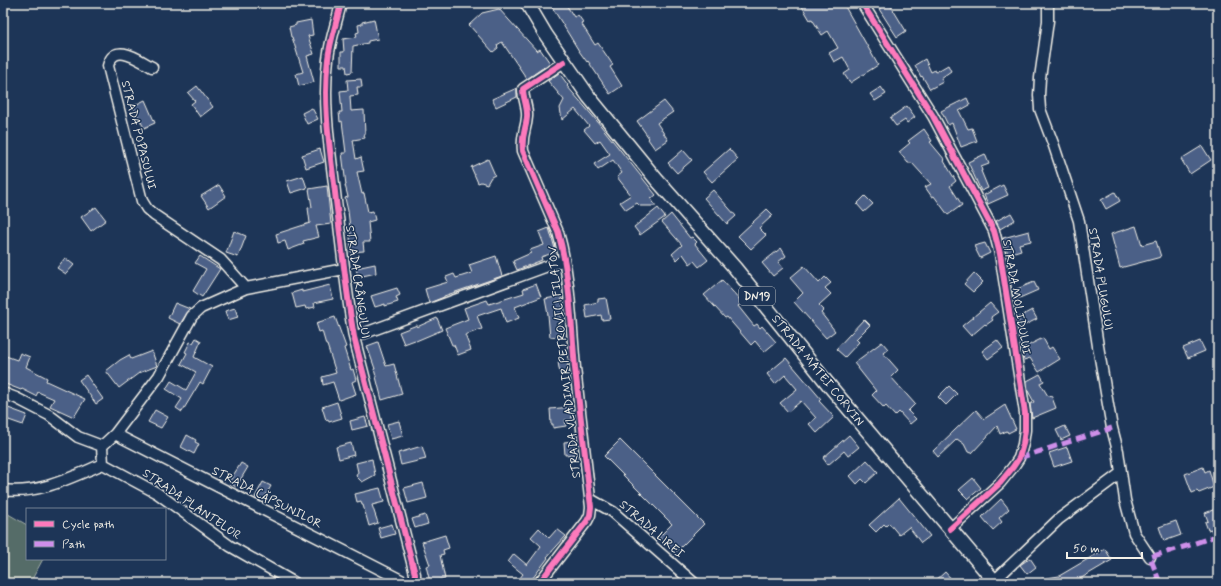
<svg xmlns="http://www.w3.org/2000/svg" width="1221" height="586" viewBox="0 0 1221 586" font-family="Mynerve,sans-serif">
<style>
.green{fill:#556c68;stroke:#a4aea8}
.building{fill:#4c6087;stroke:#f4f1e8}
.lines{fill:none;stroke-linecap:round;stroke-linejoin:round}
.minor-casing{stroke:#f4f1e8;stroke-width:13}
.major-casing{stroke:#f4f1e8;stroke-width:16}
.minor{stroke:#1d3557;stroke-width:10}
.major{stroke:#1d3557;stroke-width:13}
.quiet{stroke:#ce8fe9;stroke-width:5;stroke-dasharray:10 5;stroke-linecap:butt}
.cycleway-casing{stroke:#1d3557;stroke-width:8}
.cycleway{stroke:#fd7abc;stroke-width:6}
.labels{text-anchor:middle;stroke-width:3;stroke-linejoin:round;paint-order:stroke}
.shield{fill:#1d3557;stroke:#b4b9bc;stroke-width:1}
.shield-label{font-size:11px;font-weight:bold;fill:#f4f1e8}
.street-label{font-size:12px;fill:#f4f1e8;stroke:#1d3557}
</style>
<rect width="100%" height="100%" fill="#1d3557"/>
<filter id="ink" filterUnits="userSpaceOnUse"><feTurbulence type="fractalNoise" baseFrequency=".025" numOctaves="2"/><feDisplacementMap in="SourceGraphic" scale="8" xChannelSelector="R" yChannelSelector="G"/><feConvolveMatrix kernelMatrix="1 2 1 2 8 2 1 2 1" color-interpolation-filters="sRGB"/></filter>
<g filter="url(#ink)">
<path class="green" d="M3,511L27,525V559H43L30,583H3Z"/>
<path class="building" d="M559,3H565L574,17L578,15L583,22L581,23L595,45L598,43L613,65L610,67L622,86L610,94L588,61L587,62L579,51L552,7Z
M800,3H843L878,65L850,83L844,74L850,70L843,57L834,62L829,53L838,48L828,31L822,35L812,19L810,20Z
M889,3L906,31L897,37L879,9Z
M499,9L537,51L540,49L550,63L527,79L502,42L497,45L498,48L493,52L469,25L482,13Z
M374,19L378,39L368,41V43L353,46L352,72L347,73L346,66H341V52H344L343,39L357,37L356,33L359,32L358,25L362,24V22Z
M311,20L313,35L308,36L314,54L307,56L314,82L299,86L296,74L303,72L292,37H291L289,27L296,25V23Z
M925,59L931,72L935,70L936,72L948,65L951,71L941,78L943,82L930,89L922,76L921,77L915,65Z
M559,73L568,85L567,86L597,121L656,195L651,199L656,206H640L637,203L626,210L620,202L631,195L617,177L622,173L613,160L598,170L594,164L610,154L600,140L595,143L584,130L589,126L575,109L562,120L560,108L564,100L548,81Z
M361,79L362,87H357L358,95L350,96L351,111L364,110L365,135H364L365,138L353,140L356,159L361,157L363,167L364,171L357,172L362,194L364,193L368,212L373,211L375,220L368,222L370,242H363L364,251L351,252L350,236H351L348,211L345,198L348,197L345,185H346L342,153H346L342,121L340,122L339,112H342L340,91L348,90L347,80Z
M197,86L213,107L200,117L191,104L195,101L188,93Z
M881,87L886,94L875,101L870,94Z
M517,88V97L496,107L492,99Z
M967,98L970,105L959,111L968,129L972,128L977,141L961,147L952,123L948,125L941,111Z
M145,100L155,123L144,128L133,106Z
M664,101L673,112L657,123L668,140L655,149L648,139L649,138L637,121Z
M907,106L915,117L907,123L905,120L896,126L890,118Z
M312,108L318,119L307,124L302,113Z
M924,129L932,141L930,142L945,160L944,161L956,181L950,186L962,205L948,215L934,196L932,197L925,187L931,184L912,163H908L899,152L910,143L908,141Z
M1202,146L1211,160L1190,174L1181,159Z
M320,149L324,162L306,168L302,155Z
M729,149L738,159L712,182L703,172Z
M683,150L692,160L677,173L668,163Z
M985,154L989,164L981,167L982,171H981L988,188L981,191L968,162Z
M488,159L495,175L491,177L487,184L481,182L478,183L471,167Z
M303,176L307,188L291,193L287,181Z
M219,185L226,196L209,208L201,196Z
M1003,185L1008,195L988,204L984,195Z
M327,186L331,224L316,226L319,237L303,241L304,244L288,250L285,241L278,243L276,234L310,223L308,208L312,207L309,189Z
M713,190L736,216L727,224L704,198Z
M1115,192L1120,201L1106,209L1101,200Z
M865,196L873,204L864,212L857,204Z
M96,207L106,220L91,231L81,217Z
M658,208L665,217L640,235L634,227Z
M767,209L773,215L759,228L766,235L751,249L738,236Z
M1011,213L1015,220L1000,229L996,221Z
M671,214L690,238L692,237L697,242L695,244L708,260L699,267L694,261L690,264L683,254L677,260L672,254L682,245L662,222Z
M1136,226L1142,245L1156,241L1161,257L1120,268L1111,234Z
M549,228L556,252L541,257L542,260L517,270L513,261L531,253L530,250L544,245L539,232Z
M234,231L246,236L238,257L226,253Z
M1029,231L1031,241L1019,244L1021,250L1008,254L1003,238Z
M985,243L990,253L980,258L974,246Z
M781,248L786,256L778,262L783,268L773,276L762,263Z
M200,256L220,269L202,297L193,291L206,269L195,263Z
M496,256L502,276L444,296V297L429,303L425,289L448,282L446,277L454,274L456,278L472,273L469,265Z
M65,258L74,265L66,274L57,268Z
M375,264L376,273L358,277L356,268Z
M804,266L819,283L825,277L831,283L825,288L831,294L819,305L824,310L821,313L835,331L826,338L794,302L803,293L790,278Z
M974,273L983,282L973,292L964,284Z
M722,280L742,302L738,306L754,326L757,324L760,328L762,326L776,342L764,352L755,341L751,345L727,317L725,318L704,295Z
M1034,282L1038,290L1015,300L1012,291Z
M536,284L541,297L515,307L519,318L506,323L501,308L477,316L482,329L465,335L471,350L458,355L454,345H452L445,328L468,319L464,308L487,300L489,304L524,293L523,289Z
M330,285L333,299L314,303L315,307L306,309L305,306L296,308L292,293L302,290V292Z
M397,288L400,295L396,297L398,302L385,306V304L375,307L371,296Z
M561,296L564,313L560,314L562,336L550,337L548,315L545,299Z
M606,298L610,319L602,320L601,315L587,318L585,305L598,302V299Z
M175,303L190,309L180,324L168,318Z
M990,303L998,312L991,317L993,320L986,325L985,324L971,336L962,326Z
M235,308L238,317L228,320L225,311Z
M1032,310L1037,319L1021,327L1017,318Z
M335,317L346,347L344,348L351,370L353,369L356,380L352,382L356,394L339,400L333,382L323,385L322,377L336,373L327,345H326L322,331L319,332L316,323Z
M437,318L442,330L416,341L415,340L404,344L399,332L417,325V327Z
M864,319L870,325L856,339L859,342L845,357L836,349Z
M196,338L201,341L194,357L212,367L203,384L200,382L182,412L176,408L182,399L166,389L171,381L186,390L196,372L181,364L187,353L185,352L190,342L193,343Z
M1043,338L1049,349L1052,347L1060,359L1039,372L1030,358L1024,360L1021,349Z
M997,340L1003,348L988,359L982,351Z
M1200,341L1205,351L1188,358L1183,348Z
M378,342L386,366L394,364L402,394L382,400L374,369H375L367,346Z
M882,342L888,349L883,353L898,370L891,377L915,404L908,411L916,419L910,424L899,412L895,416L886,406L884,408L872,395L876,391L854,363Z
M152,351L157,366L139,373L119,388L106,371L120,360L129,355L131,359Z
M20,353L30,357L26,367L47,378L46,381L85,399L74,417L50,406L54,399L38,392L36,396L22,389L21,390L3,383V355L17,360Z
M786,358L821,399L819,401L834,417L817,433L809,424L816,418L801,401L788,412L780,403L797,389L785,375L775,384L767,374Z
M567,361L568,373L560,374L558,362Z
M1040,374L1044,381L1040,383L1048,396L1051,395L1056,408L1032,418L1030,404L1034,402L1028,391L1027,381Z
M86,375L103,399L96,404L79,380Z
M949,386L957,394L946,405L938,397Z
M337,402L342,418L329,422L328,419L326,420L322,407Z
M1005,405L1016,429L1008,433L1007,431L1000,434L997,426L972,453L968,452L964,444L957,439L938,457L933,451L976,410L984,419Z
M3,406L27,415L23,425L3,418Z
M571,407L572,420H565L566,426L553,428V424H551L550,409Z
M155,410L168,417L161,428L148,422Z
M365,417L368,426L352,430L350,421Z
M399,421L403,436L391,439L387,424Z
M1065,426L1070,436L1061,440L1056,430Z
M187,435L196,440L195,442L199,444L194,454L181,447Z
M849,435L859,447L848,456L844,451L828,465L823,458Z
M620,440L704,524L675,553L659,537L672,524L604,456Z
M574,441L576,454L565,455L564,442Z
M351,443L354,455L339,459L336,447Z
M422,446L426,459L401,465L398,453Z
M1067,447L1072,461L1054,467L1049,453Z
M372,459L375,475L362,482L356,476L358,472L356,463Z
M867,460L878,472L866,483L862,479L857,484L850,476Z
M241,463L248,467L236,487L229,482Z
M1203,467L1205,472L1209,470L1214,487L1199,493L1197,491L1192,493L1185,474Z
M973,478L981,488L968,499L959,490Z
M263,482L271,486L262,502L255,497Z
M423,483L427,498L408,503L404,488Z
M380,488L384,502L372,505L378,523L369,526L363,505H362L361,501L357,502L355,494Z
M899,498L930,536L921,543L909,527L899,535L889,523L886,526L884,524L876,532L869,525Z
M1001,499L1009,509L999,518L1002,522L993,530L982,517Z
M1218,508V545L1217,546L1211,529L1208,530L1205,522L1208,521L1205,513Z
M425,515L428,524L415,528L412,519Z
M1176,521L1181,535L1164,541L1159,527Z
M392,524L395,534L381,538L378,528Z
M539,528L549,538L557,529L566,536L547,557L548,558L529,583H525L519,579L523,574L508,562L514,554L527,565L541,546L531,537Z
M445,535L449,548L443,550L444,554L440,555L445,579L430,582L426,566L430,565L422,542Z
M1105,549L1112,560L1073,583H1041V579L1059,576Z
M1030,558L1036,567L1027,574L1020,565Z
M945,572L955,583H933Z"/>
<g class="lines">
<defs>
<path id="minor" d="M341,3C337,22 330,40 328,59C322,106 331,155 336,201C342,247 346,292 354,337L415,574V583
M862,3L933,116L994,231L1000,254L1025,413V430L1023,444L1019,458L1013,467L1000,483L950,529
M1048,3V21L1040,78L1039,95L1040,109L1054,146L1079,221L1098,346L1112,428L1118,451L1125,500L1134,533L1150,557
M152,67C139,60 114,41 108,66L142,201L147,209L154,215L221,260L246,288
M354,337L564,260
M3,393L16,398L49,415L78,437L102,446
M115,434L407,583
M103,464L102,446L115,434L159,376L192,316L201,308L246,288L344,269
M3,490C39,495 71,477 103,464L157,493L230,546L295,583
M590,499L613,512L694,583
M539,583L587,521L590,515L591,507C586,460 580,414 575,368C571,324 570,274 558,232L523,151C521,134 526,131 527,117C528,108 523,98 523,89L564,62
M992,583L1059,519L1121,473"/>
<path id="major" d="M527,3L546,35L589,97L656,179L735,268L828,384L996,583"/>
</defs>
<use href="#minor" class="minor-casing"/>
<use href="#major" class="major-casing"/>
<use href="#minor" class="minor"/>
<use href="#major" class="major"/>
<path class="quiet" d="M1019,458L1112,428
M1160,583L1150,557L1190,545L1218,535"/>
<defs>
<path id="cycleway" d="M341,3C337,22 330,40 328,59C322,106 331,155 336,201C342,247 346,292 354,337L415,574V583
M862,3L933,116L994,231L1000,254L1025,413V430L1023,444L1019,458L1013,467L1000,483L950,529
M539,583L587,521L590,515L591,507C586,460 580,414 575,368C571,324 570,274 558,232L523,151C521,134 526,131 527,117C528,108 523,98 523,89L564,62"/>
</defs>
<use href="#cycleway" class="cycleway-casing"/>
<use href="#cycleway" class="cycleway"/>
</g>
</g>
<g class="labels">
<rect class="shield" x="739" y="287" width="36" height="18" rx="3"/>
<g class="shield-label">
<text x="757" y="300">DN19</text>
</g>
<g class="street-label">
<text transform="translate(139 135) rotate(76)" y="4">STRADA POPASULUI</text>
<text transform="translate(1101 279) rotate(81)" y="4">STRADA PLUGULUI</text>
<text transform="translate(358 282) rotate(82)" y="4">STRADA CRÂNGULUI</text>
<text transform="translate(1017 297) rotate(80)" y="4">STRADA MOLIDULUI</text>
<text transform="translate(564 362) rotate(-96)" y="4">STRADA VLADIMIR PETROVICI FILATOV</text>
<text transform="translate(818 370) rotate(51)" y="4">STRADA MATEI CORVIN</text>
<text transform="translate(267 497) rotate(27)" y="4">STRADA CĂPȘUNILOR</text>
<text transform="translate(192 504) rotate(34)" y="4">STRADA PLANTELOR</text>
<text transform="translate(652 529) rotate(41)" y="4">STRADA LIREI</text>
</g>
</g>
<rect width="1221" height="586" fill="none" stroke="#1d3557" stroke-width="16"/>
<rect x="8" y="8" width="1205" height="570" fill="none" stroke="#f4f1e8" stroke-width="1.5" filter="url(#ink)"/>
<rect x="26" y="508" width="140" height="52" fill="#1d3557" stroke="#738091"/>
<rect x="34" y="521" width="20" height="6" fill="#fd7abc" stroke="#738091"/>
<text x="62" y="528" font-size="12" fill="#f4f1e8">Cycle path</text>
<rect x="34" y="541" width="20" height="6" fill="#ce8fe9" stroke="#738091"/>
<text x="62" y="548" font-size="12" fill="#f4f1e8">Path</text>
<path d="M1067 552v6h75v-6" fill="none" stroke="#f4f1e8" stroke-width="2"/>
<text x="1073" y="552" font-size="12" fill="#f4f1e8" stroke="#1d3557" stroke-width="3" paint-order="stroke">50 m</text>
</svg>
